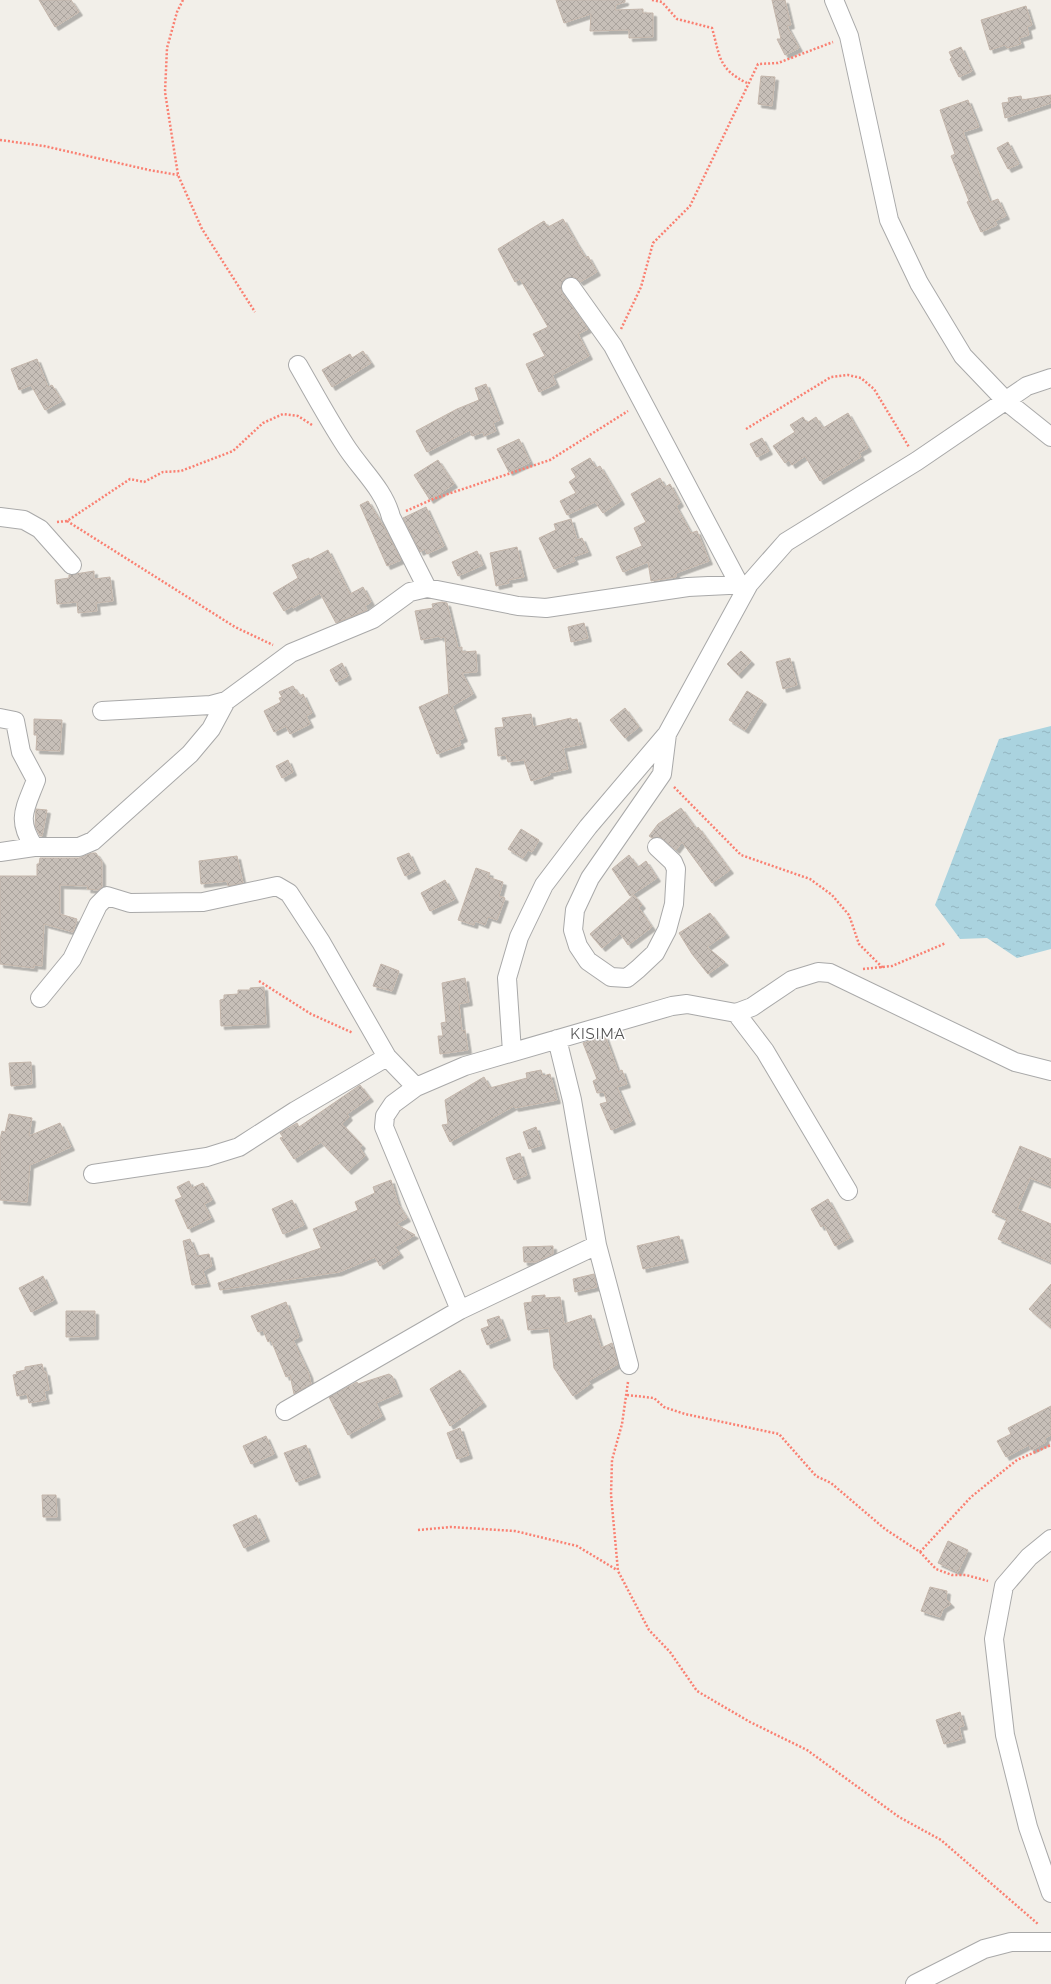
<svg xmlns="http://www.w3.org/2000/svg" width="1051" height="1984" viewBox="0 0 1051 1984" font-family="Raleway,sans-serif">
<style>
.water{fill:url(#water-ripples)}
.building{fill:url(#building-cross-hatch);stroke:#c4b6ab;filter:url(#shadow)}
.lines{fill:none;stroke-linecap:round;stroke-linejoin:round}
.minor-casing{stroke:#a9a9a9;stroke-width:20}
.path{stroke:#fa8072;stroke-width:2.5;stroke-dasharray:2 2;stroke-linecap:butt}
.minor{stroke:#fff;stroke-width:18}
.labels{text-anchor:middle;stroke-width:3;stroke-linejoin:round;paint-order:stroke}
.quarter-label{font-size:15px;letter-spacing:1px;fill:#555;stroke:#fff}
</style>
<defs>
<pattern id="water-ripples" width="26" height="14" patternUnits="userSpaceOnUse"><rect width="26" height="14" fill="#aad3df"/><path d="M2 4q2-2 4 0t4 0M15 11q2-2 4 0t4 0" fill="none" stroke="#92b5bf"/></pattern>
<pattern id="building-cross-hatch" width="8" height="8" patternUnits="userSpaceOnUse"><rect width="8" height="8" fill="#c7bfb8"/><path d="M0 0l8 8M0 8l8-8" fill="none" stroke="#aba49e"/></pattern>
<filter id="shadow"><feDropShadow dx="3.5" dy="3.5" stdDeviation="0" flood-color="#0004"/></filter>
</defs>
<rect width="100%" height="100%" fill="#f2efe9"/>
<path class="water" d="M1051,726V949L1017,958L987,938L960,939L935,905L999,739Z"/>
<path class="building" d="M39,0H71L79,12L55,27Z
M556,0H625V2L616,5L615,10L643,9V13H653V37L629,38V30L590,31L591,14L564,23Z
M772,0H785L791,25L787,26L799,48L785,55L777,39H781Z
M1026,6L1032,25L1027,27L1029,35L1019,38L1021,44L1007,48L1005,45L990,50L981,20Z
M961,47L972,71L959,77L950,59L952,58L949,52Z
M761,76L775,77L772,106L758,104Z
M1051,95V103L1005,118L1002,103L1009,102L1008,98L1021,96L1022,100Z
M968,100L979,127L963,132L990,202L998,199L1006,216L995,221L997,225L981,232L967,202L969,201L951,156L955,154L940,110Z
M1008,142L1019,164L1008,169L997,148Z
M563,219L576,242L586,258L588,256L597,272L580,282L575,277L565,278L562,282L561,288L562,293L588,329L578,334L589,356L552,375L556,384L539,392L526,364L545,356L533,334L548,327L520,279L515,282L498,249L544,221L548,227Z
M363,351L371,363L332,387L322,370L350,354L352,358Z
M37,359L48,387L52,385L62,401L45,410L31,385L19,390L11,369Z
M486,384L500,420L493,423L496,431L484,436L483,432L472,436L470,430L427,452L416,431L457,409L479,400L475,388Z
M848,413L868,448L859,453L861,457L820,481L805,456L792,465L789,460L785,463L773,446L795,432L790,425L803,417L807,423L816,417L823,428Z
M762,438L769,451L757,457L750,444Z
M519,439L530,462L509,472L497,449Z
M590,458L596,468L600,466L621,501L603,513L595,502L567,515L560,501L576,493L569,482L576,477L571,469Z
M438,460L454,484L430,500L414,475Z
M660,478L665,487L670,484L680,503L676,506L691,533L697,531L709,561L676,573V577L651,581L648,562L623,572L616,557L642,546L634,528L646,522L631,494Z
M368,501L384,527L401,560L387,566L360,505Z
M426,507L444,546L427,554L425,549L420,552L403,518Z
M571,519L577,540L582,538L588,552L573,557L575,561L554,569L539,538L556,530L554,524Z
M517,547L524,577L508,580L509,583L496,586L490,553Z
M328,550L350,594L363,587L371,602L365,606L367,610L336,623L320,593L293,608L292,606L284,611L273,593L298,578L292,565L309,558V560Z
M477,551L483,565L458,576L452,562Z
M94,571V579L110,577L113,601L96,603L97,611L78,613L77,602L57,604L55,580L69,578V575Z
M442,602L447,603L458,648L462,647V652L476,651L477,672L462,673L473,694L452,706L464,738L459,740L461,745L437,754L419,707L448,694L449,697L445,637L440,638V636L421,640L415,611L433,608L432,604Z
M584,623L588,638L571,642L568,627Z
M741,651L751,661L738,675L727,664Z
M790,658L797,685L783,689L776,662Z
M342,663L348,676L336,682L330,670Z
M293,686L300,696L303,694L312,713L306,716L310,724L290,734L286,726L274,732L264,711L281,702L279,698L282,697L279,692Z
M747,691L763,701L745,730L729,720Z
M625,708L639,727L625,738L610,720Z
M531,714L533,727L571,718V720L577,719L583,744L563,748L568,769L549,773L550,775L531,781L524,760L508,762L506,755L498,756L495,728L504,727L502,718Z
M34,719L62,720L60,751L36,750L37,735H34Z
M288,760L293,772L282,778L276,766Z
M681,808L697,830L698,827L730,870L712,883L682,842L676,850L660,837L652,838L649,836L658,824Z
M36,809L47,810L42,836H40L35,826Z
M521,829L539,840L532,852L528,850L523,858L508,849Z
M92,853H96L102,862V887L98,890L87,889L88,886L60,885V914L77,919L73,932L44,924L42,966L34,965V968L0,964V876H37V864H39L40,858H79Z
M409,853L417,870L405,876L397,858Z
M629,855L638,867L646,861L657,878L630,896L612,869Z
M237,856L243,883L228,886L227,881L201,884L199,861Z
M476,868L490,873L488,877L503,882L499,896L505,898L497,920L488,917L485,925L475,921L474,925L458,920Z
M445,880L455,899L430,911L421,893Z
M634,895L642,905L639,908L652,927L628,945L620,933L602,948L590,934Z
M710,913L726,934L707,947L725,962L708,974L692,954L679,933Z
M381,964L399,971L392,991L373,986Z
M465,978L469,1002L459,1004L462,1031L465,1030L468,1050L440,1054L438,1036H443L441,1023L446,1022L442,983Z
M264,987L266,1024L221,1026L220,1000L224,999V995L238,994V990H250V988Z
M605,1036L618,1072L622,1070L627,1084L617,1087L632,1121L611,1130L600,1104L607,1102L604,1092L597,1093L593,1081L597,1079L583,1043Z
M31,1062L32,1084L11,1086L9,1063Z
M541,1070L543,1076L550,1074L557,1100L515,1108L514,1106L450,1142L442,1125L448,1124L445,1100L484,1077L490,1088L527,1078L526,1073Z
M360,1085L370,1098L347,1114L349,1117L342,1124L362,1145L360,1148L365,1156L348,1171L321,1142L294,1159L280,1138L283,1137L280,1133L297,1123L299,1127Z
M9,1114L32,1118L29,1136L60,1123L71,1147L30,1165L27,1202L0,1200V1139L2,1131L5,1132Z
M536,1127L542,1145L529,1149L523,1132Z
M1020,1146L1051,1159V1186L1030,1178L1017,1209L1051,1224V1262L998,1239L1007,1219L992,1212Z
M520,1153L527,1175L514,1180L506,1158Z
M391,1180L398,1204L407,1218L396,1224L415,1235L395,1247L400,1254L380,1266L375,1257L339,1272L220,1290L218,1283L321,1248L313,1229L358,1210L355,1202L375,1193L373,1187Z
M189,1181L192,1188L203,1183L212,1200L204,1204L211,1218L188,1229L175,1200L182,1197L177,1187Z
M828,1199L850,1238L835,1246L824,1225L821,1227L811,1209Z
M292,1200L304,1225L283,1234L272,1209Z
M679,1236L685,1259L643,1269L637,1246Z
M190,1239L197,1256L209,1254L212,1266L203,1271L207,1283L192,1285L183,1241Z
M553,1246V1254L536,1262H524L523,1247Z
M594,1274L597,1287L575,1292L573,1279Z
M43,1276L54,1300L31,1312L19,1288Z
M1051,1284V1328L1029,1309Z
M545,1295V1298L560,1297L564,1324L591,1315L601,1348L612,1343L618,1364L588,1381L590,1384L573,1396L554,1368L549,1328L528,1330L524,1303L532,1302V1296Z
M286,1302L299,1337L293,1340L309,1374L311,1384L294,1394L290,1375L286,1377L271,1340L268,1342L263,1330L258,1332L251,1316Z
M66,1311H95V1336L66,1337Z
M499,1316L507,1337L487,1345L481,1329L489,1326L487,1320Z
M42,1364L44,1372H46L49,1390L44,1391L46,1400L29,1403L27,1394L17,1396L13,1375L17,1374L16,1372L25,1370V1367Z
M460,1370L483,1403L450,1426L430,1389Z
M389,1374L392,1376L399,1393L376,1403L382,1416L348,1435L329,1397L357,1382L358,1384Z
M1051,1406V1435L1045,1438L1046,1442L1031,1450L1029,1445L1006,1457L997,1441L1011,1434L1008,1428Z
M460,1428L469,1455L457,1459L447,1433Z
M266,1436L274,1454L251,1464L243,1446Z
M306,1445L317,1474L296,1482L284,1453Z
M42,1495H56L57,1517H43Z
M256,1515L266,1538L244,1548L233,1525Z
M948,1541L968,1550L958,1572L938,1563Z
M930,1587L947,1591L946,1599L951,1604L943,1609L940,1617L921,1611Z
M960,1712L964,1726L959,1727L962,1739L944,1744L936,1720Z"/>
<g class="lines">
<defs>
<path id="minor" d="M834,0L849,36L889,220L919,283L963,356L1006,401L1051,437
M571,287L613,346L739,584
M298,365C313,391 328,419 345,445C360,469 384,489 391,517L427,588
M0,517L24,520L40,529L72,565
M102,711L211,705L226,701L291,653L373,619L410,592L427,588L518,606L546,608L688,587L749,584
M0,718L15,721L21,752L36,780C25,809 16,819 34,847
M657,847L673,862L676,869L674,904L667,930L655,953L638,969L627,978L611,977L588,961L578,946L573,930L575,910L590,878L662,774L667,734
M0,852L34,847H79L93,841L190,754L211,729L226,701
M40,998L72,959L98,905L107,896L130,903L203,902L277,886L289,893L321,942L387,1057L416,1087
M736,1013L765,1051L848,1191
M557,1039L572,1100L597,1245L629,1365
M512,1052L507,978L519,937L544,885L588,827L667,734L749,584L786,542L917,461L1027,386L1051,378
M93,1174L207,1157L239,1147L295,1111L387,1057
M460,1310L384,1127L385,1116L393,1104L416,1087L465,1066L672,1006L687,1004L736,1013L752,1007L792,980L818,972L830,973L1015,1062L1051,1071
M285,1411L460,1310L597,1245
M1051,1539L1029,1557L1004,1586L994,1639L1005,1735L1028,1827L1051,1893
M915,1984L984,1949L1011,1942H1051"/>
</defs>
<use href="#minor" class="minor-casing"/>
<path class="path" d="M183,0L177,12L167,48L165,92L178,175L202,229L255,312
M652,0L662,2L677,19L712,28C720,56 718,69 747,83
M0,140L44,146L149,170L178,175
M621,329L641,287L653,243L690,206L758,64L778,63L833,42
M746,429L831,377L848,375L861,378L874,389L909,447
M406,511L433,499L550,460L628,411
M67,521L235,627L273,645
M57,522L67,521L130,479L144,482L163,472L181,471L233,451L263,423L283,414L298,416L312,425
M674,787L741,855L810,879L832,895L849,915L859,944L883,968
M863,969L892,966L946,943
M259,981L311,1014L353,1033
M628,1382L622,1424L612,1460L611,1495L618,1571L649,1630L670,1652L697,1691L750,1722L807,1750L899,1817L941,1840L1038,1924
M627,1395L654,1398L664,1407L685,1414L779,1434L816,1476L831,1483L885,1529L920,1552L936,1569L952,1575H966L988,1581
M418,1530L451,1527L515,1531L577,1546L617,1570
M920,1552L971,1497L1017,1460L1051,1445"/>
<use href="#minor" class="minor"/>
</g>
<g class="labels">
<g class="quarter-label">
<text x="598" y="1039">KISIMA</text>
</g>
</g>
</svg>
